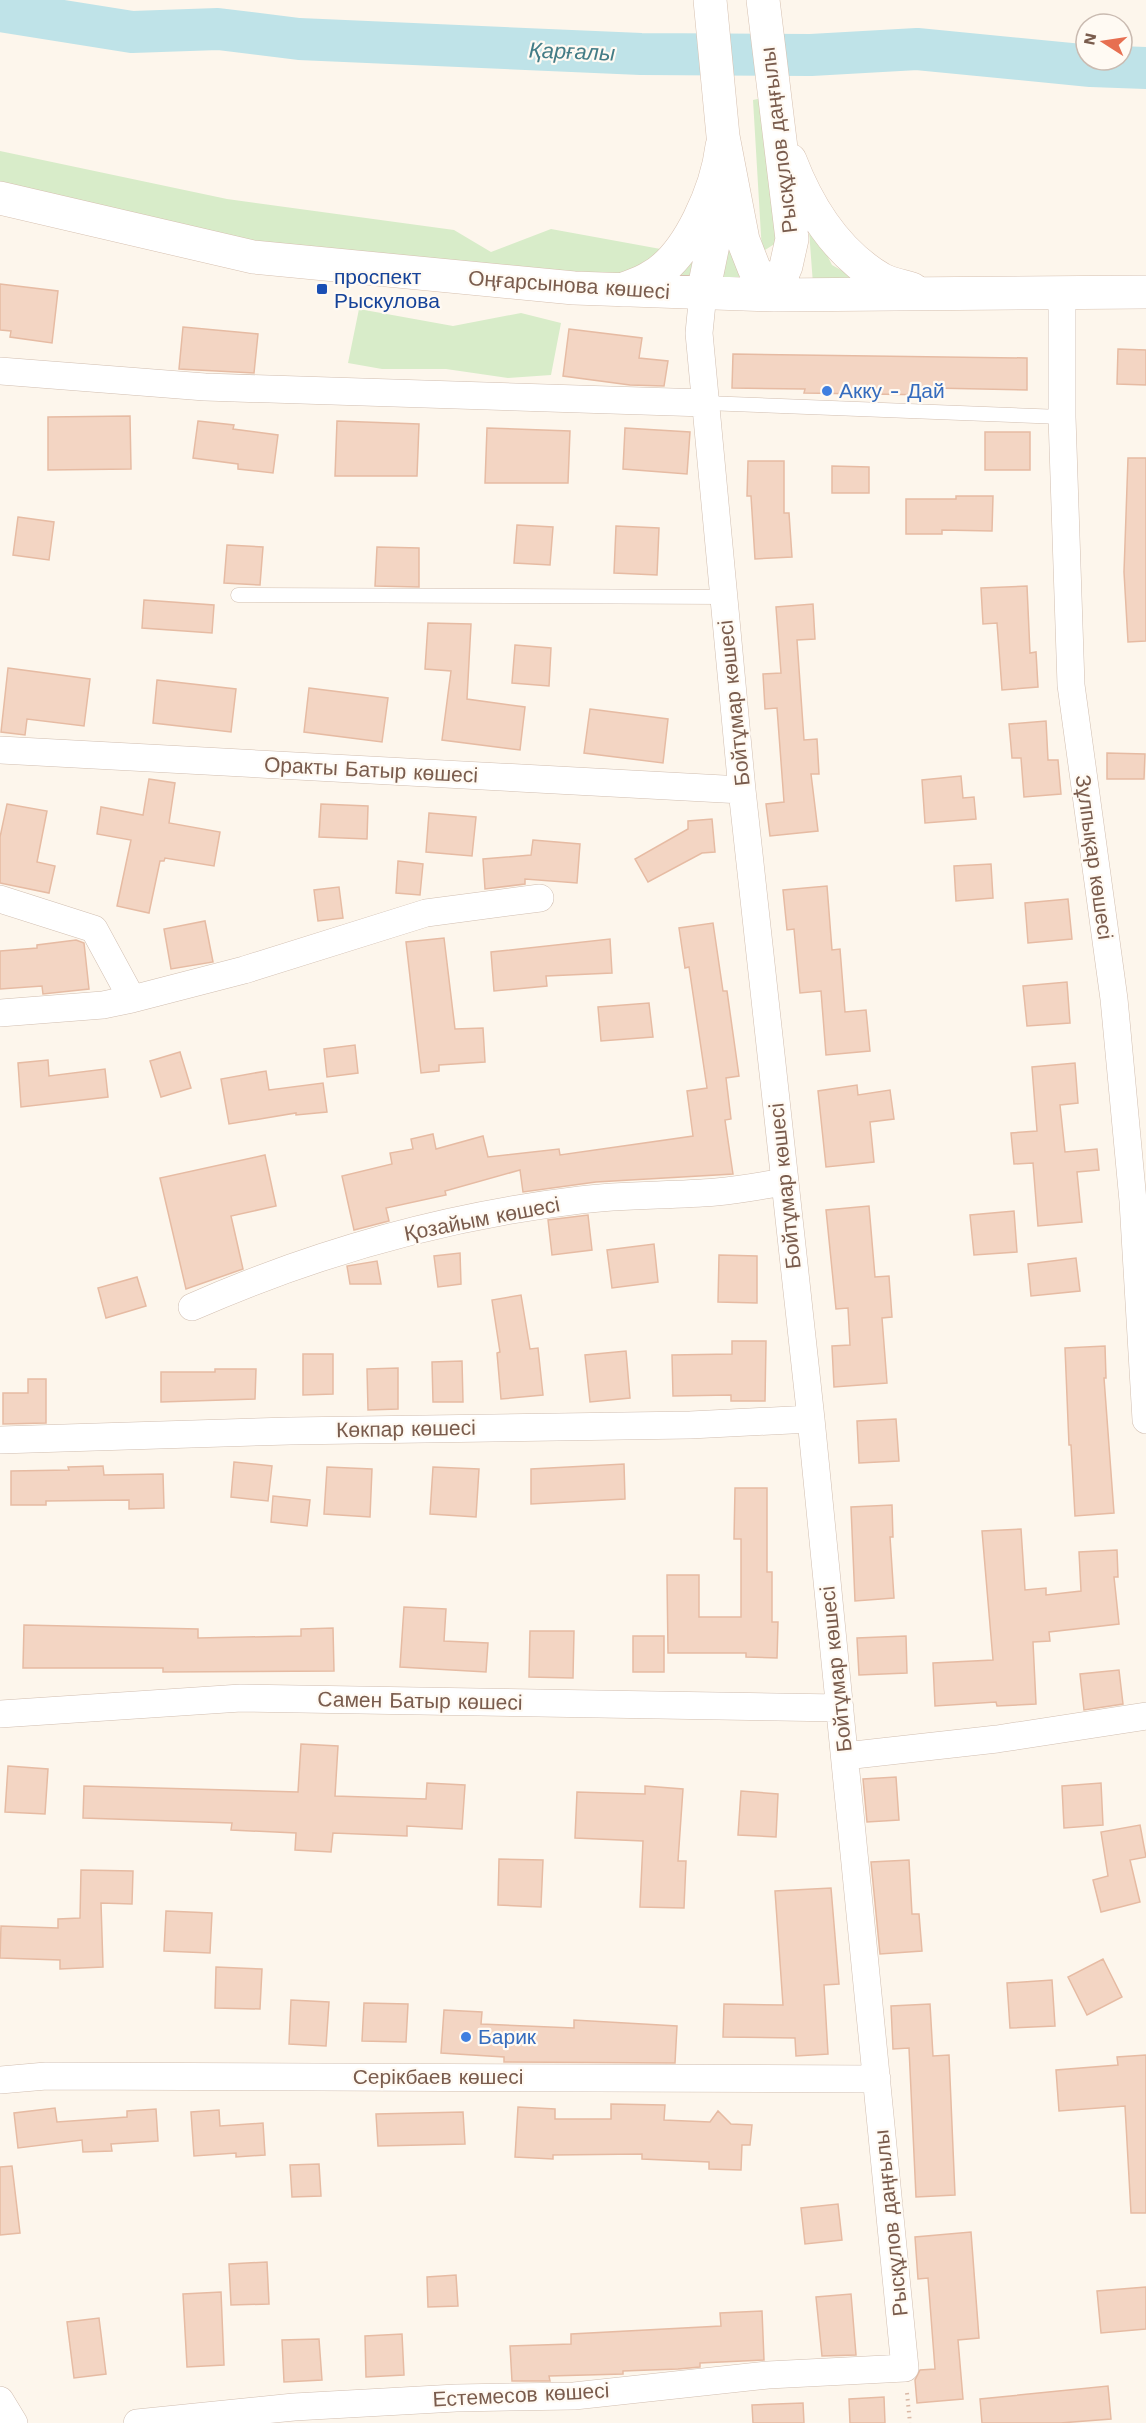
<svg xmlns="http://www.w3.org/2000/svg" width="1146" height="2423" viewBox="0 0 1146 2423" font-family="'Work Sans',sans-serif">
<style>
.green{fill:#d8ecc9}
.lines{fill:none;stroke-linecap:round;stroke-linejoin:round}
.river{stroke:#bfe3e8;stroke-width:42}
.building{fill:#f3d5c3;stroke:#e6bba3;stroke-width:1.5}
.service-casing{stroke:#d1beb0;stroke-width:15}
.minor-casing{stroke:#d1beb0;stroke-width:28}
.secondary-casing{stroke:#d6c0b0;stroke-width:34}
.path{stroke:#d9b8a5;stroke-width:4;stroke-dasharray:1.5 4.5;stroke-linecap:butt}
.service{stroke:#fff;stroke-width:14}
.minor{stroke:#fff;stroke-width:27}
.secondary{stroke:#fff;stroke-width:33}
.transit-dot{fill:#1a4fb4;stroke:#fffaf3;stroke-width:2}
.shop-dot{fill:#3f7fe0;stroke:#fffaf3;stroke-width:2}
.labels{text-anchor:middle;stroke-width:4.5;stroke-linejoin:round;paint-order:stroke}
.street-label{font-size:21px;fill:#7a5c4d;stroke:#fffaf3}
.transit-label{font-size:21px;fill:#164399;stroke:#fffaf3;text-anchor:start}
.shop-label{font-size:21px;fill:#366cbe;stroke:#fffaf3;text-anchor:start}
.water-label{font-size:22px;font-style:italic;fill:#437c86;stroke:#fffaf3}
</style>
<rect width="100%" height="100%" fill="#fdf6ec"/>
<path class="green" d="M762,98L779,241L762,252L753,100Z
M0,151L227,199L454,230L491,252L551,229L666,250L697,223L703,293L253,257L0,198Z
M731,211L740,283L719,281Z
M808,217L832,265L873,288L813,284Z
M359,309L453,326L521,313L561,323L551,375L508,378L446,369H382L348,363Z"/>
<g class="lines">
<path class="river" d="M0,11L132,32L218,29L299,39L641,54L811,55L917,49L1091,66L1146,68"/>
</g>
<path class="building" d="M0,284L58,291L52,343L10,337L11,331L0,330Z
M183,327L258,334L254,373L179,369Z
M569,329L642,338L639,358L668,361L664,386L630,385L563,376Z
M1118,349L1146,350V385L1117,384Z
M733,354L1027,358V390L933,388V395L804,393L805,389L732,388Z
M130,416L131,469L48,470V417Z
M198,421L234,425L233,429L278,435L273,473L238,469V464L193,458Z
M337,421L419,424L417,476H335Z
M487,428L570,431L568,483H485Z
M625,428L690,432L687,474L623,469Z
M985,432H1030V470H985Z
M1128,458H1146V641L1128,642L1124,572Z
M748,461H784V513H789L792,557L755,559L751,496H747Z
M832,466L869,467V493H832Z
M956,496H993L992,531L942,530V534H906V499H956Z
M18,517L54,522L49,560L13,555Z
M517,525L553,527L550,565L514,563Z
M616,526L659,528L657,575L614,573Z
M227,545L263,547L260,585L224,583Z
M377,547L419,548V587L375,586Z
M1027,586L1030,653L1036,652L1038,687L1002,690L997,623L983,624L981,588Z
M144,600L214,605L212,633L142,628Z
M813,604L815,639L797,640L804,740L817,739L819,774H811L818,831L770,836L766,804L784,802L777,708L765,709L763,674L781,673L776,607Z
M428,623L471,624L467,699L525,707L520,750L442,740L451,671L425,669Z
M515,645L551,648L549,686L512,683Z
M8,668L90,679L84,726L27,719L25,735L1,732Z
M157,680L236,689L231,732L153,723Z
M309,688L388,698L382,742L304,732Z
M590,709L668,719L663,763L584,753Z
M1046,721L1048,760H1058L1061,794L1024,797L1021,758H1012L1009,724Z
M1107,753L1145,754L1144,779H1107Z
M961,776L963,798L974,797L976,819L925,823L922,780Z
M149,779L175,783L169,823L220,832L214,866L165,858L164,861H160L149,913L117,906L131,840L97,834L101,807L143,815Z
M7,804L47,811L37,862L55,866L49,893L0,883V837Z
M321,804L368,806L367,839L319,837Z
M429,813L476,817L472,856L426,852Z
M712,819L715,852L702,853L648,882L635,859L688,829V821Z
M533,840L580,844L577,883L525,879V884L485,889L483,859L531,855Z
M398,861L423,864L420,895L396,893Z
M991,864L993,898L956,901L954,866Z
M827,886L832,950L840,949L845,1012L866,1010L870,1051L826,1055L821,991L800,993L794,929L787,930L783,890Z
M339,887L343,918L318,921L314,890Z
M1068,899L1072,939L1028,943L1025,903Z
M205,921L213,962L171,969L164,929Z
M713,923L723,991H727L739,1076L726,1078L731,1119L725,1120L733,1174L596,1182L523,1192L520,1170L445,1191L446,1195L386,1208L389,1221L354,1230L342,1176L392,1164L390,1153L413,1149L411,1139L433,1134L436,1149L483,1136L488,1157L559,1149L560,1155L693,1136L687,1091L707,1088L689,967L685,968L679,928Z
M444,938L455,1029L483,1028L485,1062L439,1065V1071L421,1073L406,942Z
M610,939L612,973L546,976L547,986L494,991L491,952Z
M76,940L84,943L89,989L43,994L42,986L0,989V951L37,948V945Z
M1067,982L1070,1023L1027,1026L1023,986Z
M649,1003L653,1037L601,1041L598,1007Z
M355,1045L358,1073L327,1077L324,1049Z
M180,1052L191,1088L161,1097L150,1061Z
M48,1060L49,1076L105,1069L108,1097L21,1107L18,1063Z
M1075,1063L1078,1103L1060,1105L1065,1152L1097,1149L1099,1170L1077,1172L1082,1222L1038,1226L1033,1163L1014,1164L1011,1133L1037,1131L1032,1067Z
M266,1071L269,1090L323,1083L327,1112L296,1115V1113L229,1124L221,1079Z
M857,1085L858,1095L890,1090L894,1119L870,1122L874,1162L826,1167L818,1091Z
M265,1155L276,1206L231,1216L243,1269L186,1289L160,1178Z
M869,1206L875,1277L889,1276L892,1317L882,1318L887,1383L834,1387L832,1346L850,1345L848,1308L836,1309L826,1210Z
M1014,1211L1017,1252L974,1255L970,1215Z
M588,1215L592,1250L552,1255L548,1220Z
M654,1244L658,1282L612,1288L607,1250Z
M460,1253L461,1284L438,1287L434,1256Z
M719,1255L757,1256V1303L718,1302Z
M1076,1258L1080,1291L1031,1296L1028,1264Z
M377,1261L381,1284H350L347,1266Z
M137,1277L146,1306L106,1318L98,1288Z
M521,1295L530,1349L538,1348L543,1395L501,1399L497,1353L500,1352L492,1300Z
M732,1341H766L765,1401H731V1395L673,1396L672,1355L732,1354Z
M1105,1346L1106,1378H1104L1114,1513L1075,1516L1071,1445H1069L1065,1348Z
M626,1351L630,1398L590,1402L585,1355Z
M303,1354H333V1394L303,1395Z
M462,1361L463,1402H433L432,1362Z
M398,1368V1409L368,1410L367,1369Z
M215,1369H256L255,1399L161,1402V1372H215Z
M28,1379H46V1423L3,1424V1393H28Z
M896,1419L899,1461L859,1463L857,1421Z
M234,1462L272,1466L268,1501L231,1497Z
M624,1464L625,1499L531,1504V1469Z
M103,1466L104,1475L163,1474L164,1508L129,1509V1500L46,1501V1505H11V1471L69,1470L68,1467Z
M327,1467L372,1469L370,1517L324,1514Z
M433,1467L479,1469L476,1517L430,1514Z
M735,1488H767V1572H772V1622H778L777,1658L746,1657V1653H668L667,1575H699V1617H741V1539H734Z
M273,1496L310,1500L307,1526L271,1522Z
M892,1505L893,1537H890L894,1598L855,1601L851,1507Z
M1021,1529L1025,1590L1046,1588V1595L1081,1591L1079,1552L1117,1550L1118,1577H1114L1119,1624L1049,1632L1050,1641L1033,1642L1036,1704L997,1706L996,1702L935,1706L933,1663L993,1660L982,1531Z
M404,1607L446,1609L444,1641L488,1643L486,1672L400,1667Z
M24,1625L198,1629V1638L301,1636V1629L333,1628L334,1671L163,1672V1668H23Z
M530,1631H574L573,1678L529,1677Z
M633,1636H664V1672H633Z
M906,1636L907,1673L859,1675L857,1638Z
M1119,1670L1123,1704L1084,1710L1080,1674Z
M301,1744L338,1746L335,1796L426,1799L427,1783L465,1785L462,1829L407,1826V1836L333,1833L331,1852L295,1850L296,1833L231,1830L232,1823L83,1818L84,1786L298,1792Z
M8,1766L48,1769L45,1814L5,1812Z
M896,1777L899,1820L867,1822L863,1779Z
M1101,1783L1103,1825L1064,1828L1062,1786Z
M645,1786L683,1789L678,1861H686L684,1908L640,1907L643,1841L575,1838L577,1792L645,1794Z
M741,1791L778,1794L776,1837L738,1835Z
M1140,1825L1146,1857L1130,1860L1140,1902L1101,1912L1093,1880L1108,1876L1101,1832Z
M499,1859L543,1860L541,1907L498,1905Z
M909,1860L912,1914H919L922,1951L880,1954L871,1862Z
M81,1870L133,1871L132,1904L101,1903L103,1967L60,1969V1960L0,1958L1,1926L58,1928V1919L80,1918Z
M831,1888L839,1984L824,1985L828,2054L796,2056L795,2038L723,2037L724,2004L783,2005L775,1891Z
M166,1911L212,1913L210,1953L164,1951Z
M1103,1959L1122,1997L1087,2015L1068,1977Z
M216,1967L262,1969L260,2009L215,2008Z
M1052,1980L1055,2026L1010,2028L1007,1983Z
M291,2000L329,2002L326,2046L289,2044Z
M364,2003L408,2004L406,2042L362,2041Z
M930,2004L933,2056L949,2055L955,2195L916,2197L909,2048L893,2049L891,2006Z
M444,2010L482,2012L481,2024L574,2028V2020L677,2026L675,2063L504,2062V2057L441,2053Z
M1146,2055V2213H1131L1125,2106L1059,2111L1056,2070L1118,2065L1117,2057Z
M611,2104L665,2105L664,2120L710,2122L718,2111L731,2124L752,2125L750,2145H742L741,2170L709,2169V2162L642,2159V2154L553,2155V2159L515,2157L518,2107L555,2109V2119H611Z
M55,2108L57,2122L127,2117V2111L156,2109L158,2141L111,2144L112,2151L83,2152L82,2140L18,2148L14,2113Z
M219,2110L220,2126L263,2123L265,2155L236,2157V2153L194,2156L191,2112Z
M463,2112L465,2144L378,2146L376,2114Z
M319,2164L321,2196L292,2197L290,2165Z
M12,2166L20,2233L0,2235V2167Z
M838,2204L842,2240L805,2244L801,2208Z
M971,2232L979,2338L958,2340L963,2399L917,2403L915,2380L920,2370L935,2369L928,2278L918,2279L915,2237Z
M267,2262L269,2304L231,2305L229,2264Z
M456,2275L458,2306L428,2307L427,2277Z
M1146,2287V2329L1101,2333L1097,2291Z
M221,2292L224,2365L187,2367L183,2294Z
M851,2294L856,2355L822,2356L816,2297Z
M762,2311L764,2360L700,2363V2367L678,2369L623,2371V2374L549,2376L550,2381H512L510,2346L571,2344V2334L721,2326L720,2313Z
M99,2318L106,2374L74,2378L67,2322Z
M402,2334L404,2375L366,2377L365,2336Z
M319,2339L322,2380L284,2382L282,2340Z
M1108,2386L1111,2419L1060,2423H982L980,2399Z
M884,2397L885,2423H850L849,2399Z
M803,2403L804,2423H753L752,2405Z"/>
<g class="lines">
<defs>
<path id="service" d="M705,403L1062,417
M238,595L724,597"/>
<path id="minor" d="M1062,293V417L1071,685L1114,999L1133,1201L1146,1420
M0,371L205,387L705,403
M0,750L742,790
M0,899L94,929L132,999
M0,1013L103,1005L132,999L244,970L426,913L540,898
M192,1307C315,1253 445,1216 580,1200C625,1194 671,1196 716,1192C738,1190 761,1186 783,1182
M0,1440L290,1431L690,1425L811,1419
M0,1714L241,1698L840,1708
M845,1756L997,1739L1146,1716
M0,2080L46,2076L877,2079
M0,2400L14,2423
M137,2423L294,2407L456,2398L574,2396L768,2375L905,2368L811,1419L742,790L699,333L703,293"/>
<path id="secondary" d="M710,0L723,136L743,240L754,268L774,295
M763,0L792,239L786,266L774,295
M790,160C808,207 837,253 881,279C890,284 902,286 912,289
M0,198L253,257L574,288L774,295L1146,292
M621,290C631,286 642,283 651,277C689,256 717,188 722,146
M703,293L715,235L717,195"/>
</defs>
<use href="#service" class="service-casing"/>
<use href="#minor" class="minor-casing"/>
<use href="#secondary" class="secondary-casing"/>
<path class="path" d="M907,2393L910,2423"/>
<use href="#service" class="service"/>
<use href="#minor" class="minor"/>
<use href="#secondary" class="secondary"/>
</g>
<rect class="transit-dot" x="316" y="283" width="12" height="12" rx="3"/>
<g class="shop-dot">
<circle cx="827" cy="391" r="6"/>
<circle cx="466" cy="2037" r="6"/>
</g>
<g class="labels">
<g class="street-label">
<text transform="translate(779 140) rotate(-97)" y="7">Рысқұлов даңғылы</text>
<text transform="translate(569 285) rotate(4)" y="7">Оңғарсынова көшесі</text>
<text transform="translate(734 703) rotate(-96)" y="7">Бойтұмар көшесі</text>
<text transform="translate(371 770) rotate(3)" y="7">Оракты Батыр көшесі</text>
<text transform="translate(1094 857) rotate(82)" y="7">Зұлпықар көшесі</text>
<text transform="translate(785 1186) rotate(-96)" y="7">Бойтұмар көшесі</text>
<text transform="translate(482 1219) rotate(-11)" y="7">Қозайым көшесі</text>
<text transform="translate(406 1429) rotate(-1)" y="7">Көкпар көшесі</text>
<text transform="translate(836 1669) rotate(-96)" y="7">Бойтұмар көшесі</text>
<text transform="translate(420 1701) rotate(1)" y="7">Самен Батыр көшесі</text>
<text x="438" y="2084">Серікбаев көшесі</text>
<text transform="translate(891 2223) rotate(-96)" y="7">Рысқұлов даңғылы</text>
<text transform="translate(521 2395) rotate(-3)" y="7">Естемесов көшесі</text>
</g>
<g class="transit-label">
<text x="334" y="284">проспект<tspan x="334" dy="24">Рыскулова</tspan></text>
</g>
<g class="shop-label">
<text x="839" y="398">Акку - Дай</text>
<text x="478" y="2044">Барик</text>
</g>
<g class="water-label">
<text transform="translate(572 51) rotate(2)" y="8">Қарғалы</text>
</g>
</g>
<g transform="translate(1104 42) rotate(282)"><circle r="28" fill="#fffaf3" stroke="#cabbb1" stroke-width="1.5"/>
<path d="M0-4.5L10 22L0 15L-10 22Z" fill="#e76f51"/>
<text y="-9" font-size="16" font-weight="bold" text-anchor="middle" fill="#7a5c4d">N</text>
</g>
</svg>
